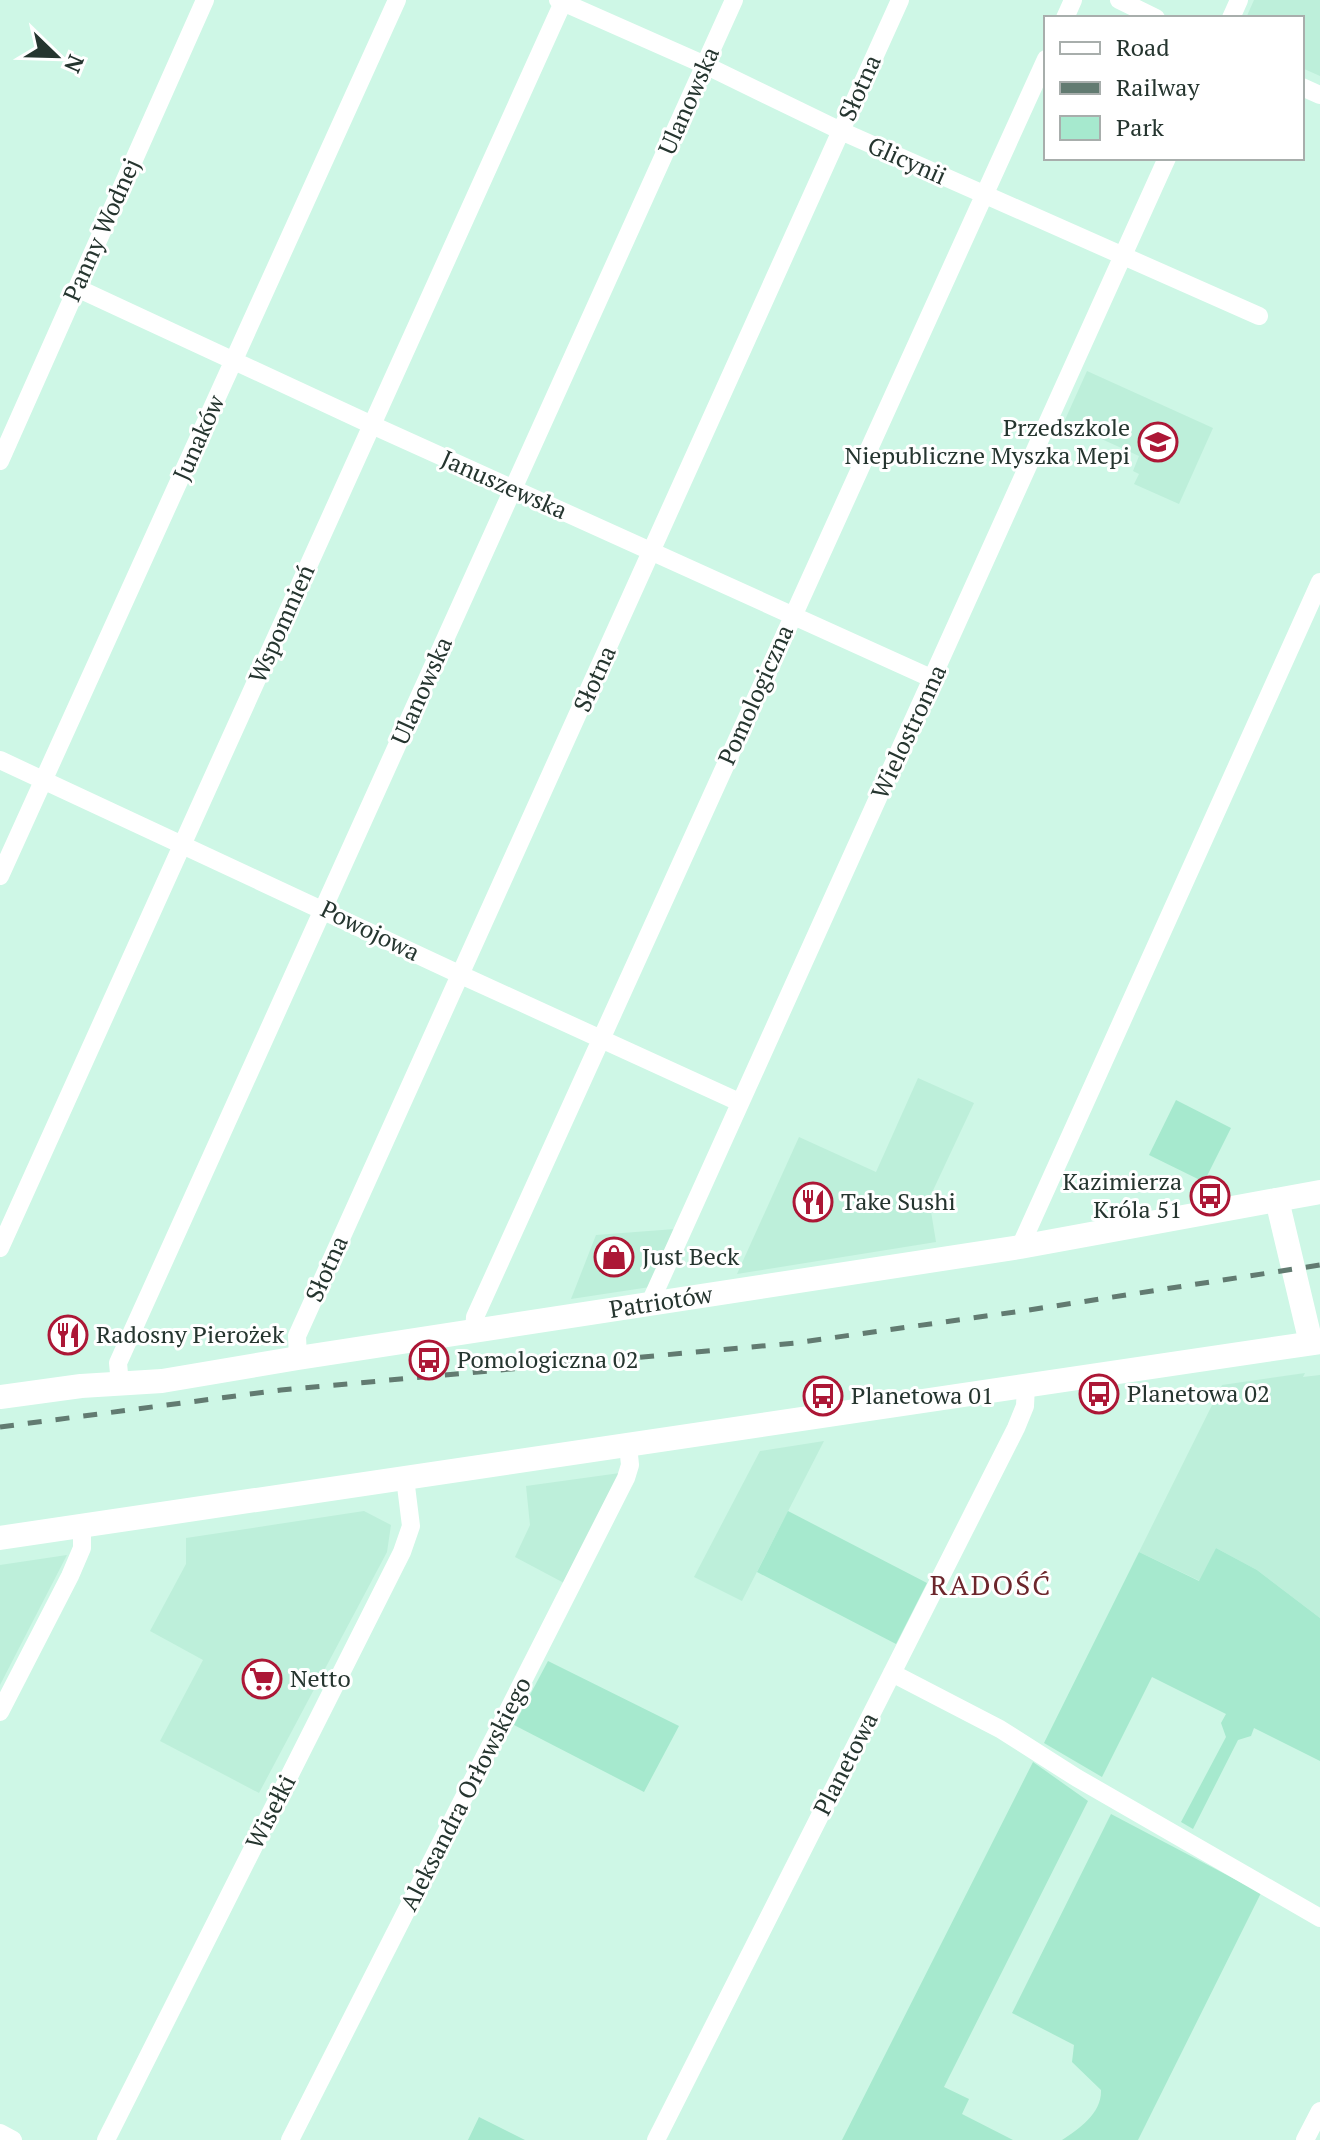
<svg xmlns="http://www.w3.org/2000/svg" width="1320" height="2140" viewBox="0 0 1320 2140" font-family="'PT Serif',serif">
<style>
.built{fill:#bdefda}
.green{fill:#a6e9ce}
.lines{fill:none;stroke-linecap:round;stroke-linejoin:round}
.minor{stroke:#fff;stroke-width:18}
.major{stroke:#fff;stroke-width:24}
.rail{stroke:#627b71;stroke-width:5;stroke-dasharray:14 14;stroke-linecap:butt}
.labels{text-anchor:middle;stroke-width:6;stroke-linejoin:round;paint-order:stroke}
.street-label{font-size:24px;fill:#25352f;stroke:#fff}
.poi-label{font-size:24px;fill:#25352f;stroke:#fff;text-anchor:start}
.quarter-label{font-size:28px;letter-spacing:2px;fill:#6c262c;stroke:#fff}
</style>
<rect width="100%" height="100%" fill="#cef7e6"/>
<path class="built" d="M1254,0H1320V76L1302,68V18H1246Z
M1087,371L1213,428L1179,504L1134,484L1139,474L1133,471L1139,456L1064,422Z
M918,1078L974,1103L929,1199L936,1242L737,1274L799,1137L876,1172Z
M675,1229L650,1287L571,1299L596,1235Z
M1305,1373L1303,1377L1320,1375V1618L1257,1570L1216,1548L1200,1581L1139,1552L1222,1385Z
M824,1441L742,1601L694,1577L760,1451Z
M620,1473L564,1583L515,1557L530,1525L526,1486Z
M364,1511L391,1525L387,1552L259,1793L160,1741L203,1660L150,1631L186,1564V1538Z
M67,1555L0,1685V1565Z"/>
<path class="green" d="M1176,1100L1231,1128L1204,1182L1149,1155Z
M788,1511L927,1583L896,1644L757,1572Z
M1216,1548L1257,1570L1320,1618V1761L1254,1728L1251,1736L1238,1740L1193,1829L1181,1822L1226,1737L1221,1723L1226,1714L1152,1677L1102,1777L1044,1743L1139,1552L1199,1581Z
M548,1661L679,1726L644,1792L514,1725Z
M1033,1762L1088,1801L944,2087L969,2099L962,2114L1013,2140H842Z
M1111,1814L1261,1893L1138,2140H1062C1079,2129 1102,2113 1101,2090L1072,2062L1074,2045L1012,2013Z
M479,2117L525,2140H526H468Z"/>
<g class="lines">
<path class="minor" d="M558,0L705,65L841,131L1259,316
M1119,0L1156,18
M1065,18L1073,0
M1231,18L1239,0
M1302,87L1320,95
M77,288L372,425L933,679
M0,461L205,0
M0,760L461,975L739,1102
M0,876L397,0
M1020,1247L1320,582
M0,1248L564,0
M649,1305L1167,158
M474,1332L475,1317L1046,59
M298,1358L297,1336L900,0
M120,1384L118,1363L734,0
M892,1673L1000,1729L1077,1778L1320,1918
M0,1712L70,1576L82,1548V1526
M0,2133L13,2140
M106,2140L402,1552L411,1526L405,1478
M290,2140L626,1478L630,1465L628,1445
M656,2140L1016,1428L1025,1406L1026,1385
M1305,2140L1320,2111"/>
<g class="major">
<path d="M1277,1200L1311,1343"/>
<path id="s1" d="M0,1397L81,1386L162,1381L298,1358L1020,1247L1320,1192"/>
<path d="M0,1538L1320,1342"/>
</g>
<path class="rail" d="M0,1427L281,1390L795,1343L1029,1310L1320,1265"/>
</g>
<defs>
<symbol id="school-ring" viewBox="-11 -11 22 22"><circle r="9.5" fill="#fff" stroke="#ac1736" stroke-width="1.5"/><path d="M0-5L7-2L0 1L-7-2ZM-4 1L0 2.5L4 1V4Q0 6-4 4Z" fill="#ac1736"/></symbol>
<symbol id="bus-ring" viewBox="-11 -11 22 22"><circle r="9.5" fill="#fff" stroke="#ac1736" stroke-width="1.5"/><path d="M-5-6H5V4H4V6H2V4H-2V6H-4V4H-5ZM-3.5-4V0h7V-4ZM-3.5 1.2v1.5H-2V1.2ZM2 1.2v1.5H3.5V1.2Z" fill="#ac1736"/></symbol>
<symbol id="restaurant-ring" viewBox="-11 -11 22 22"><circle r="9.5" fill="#fff" stroke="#ac1736" stroke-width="1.5"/><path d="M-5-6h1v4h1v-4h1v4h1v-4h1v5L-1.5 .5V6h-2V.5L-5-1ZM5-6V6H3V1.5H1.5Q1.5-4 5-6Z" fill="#ac1736"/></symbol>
<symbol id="shop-ring" viewBox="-11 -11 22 22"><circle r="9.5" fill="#fff" stroke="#ac1736" stroke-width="1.5"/><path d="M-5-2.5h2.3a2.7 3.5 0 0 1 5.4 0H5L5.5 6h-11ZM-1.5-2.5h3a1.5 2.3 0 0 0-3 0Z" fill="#ac1736"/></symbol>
<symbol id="supermarket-ring" viewBox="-11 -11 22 22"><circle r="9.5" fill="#fff" stroke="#ac1736" stroke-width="1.5"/><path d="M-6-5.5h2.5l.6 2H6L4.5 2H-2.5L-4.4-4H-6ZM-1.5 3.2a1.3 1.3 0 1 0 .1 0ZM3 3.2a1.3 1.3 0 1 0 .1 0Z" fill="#ac1736"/></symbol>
</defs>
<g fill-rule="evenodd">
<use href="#school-ring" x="1136" y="420" width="44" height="44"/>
<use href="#bus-ring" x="1188" y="1174" width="44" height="44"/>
<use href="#restaurant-ring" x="791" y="1180" width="44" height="44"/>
<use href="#shop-ring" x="592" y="1235" width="44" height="44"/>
<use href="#restaurant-ring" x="46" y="1313" width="44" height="44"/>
<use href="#bus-ring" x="407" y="1338" width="44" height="44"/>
<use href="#bus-ring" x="1077" y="1372" width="44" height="44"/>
<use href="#bus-ring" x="801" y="1374" width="44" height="44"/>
<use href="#supermarket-ring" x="240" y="1657" width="44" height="44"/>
</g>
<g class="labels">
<g class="street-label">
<text transform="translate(860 88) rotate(-66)" y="8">Słotna</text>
<text transform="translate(689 101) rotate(-66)" y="8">Ulanowska</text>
<text transform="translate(907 161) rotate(24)" y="8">Glicynii</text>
<text transform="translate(102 230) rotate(-66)" y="8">Panny Wodnej</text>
<text transform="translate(199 438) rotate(-66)" y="8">Junaków</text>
<text transform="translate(504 485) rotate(24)" y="8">Januszewska</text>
<text transform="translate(282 624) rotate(-66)" y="8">Wspomnień</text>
<text transform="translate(595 679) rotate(-66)" y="8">Słotna</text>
<text transform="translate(422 691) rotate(-66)" y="8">Ulanowska</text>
<text transform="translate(756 695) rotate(-66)" y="8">Pomologiczna</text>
<text transform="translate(909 732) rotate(-65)" y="8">Wielostronna</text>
<text transform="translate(370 931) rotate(26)" y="8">Powojowa</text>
<text transform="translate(327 1269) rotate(-66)" y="8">Słotna</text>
<text dy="8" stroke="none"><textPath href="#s1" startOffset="668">Patriotów</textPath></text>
<text transform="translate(846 1764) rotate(-63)" y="8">Planetowa</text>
<text transform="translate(466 1794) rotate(-63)" y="8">Aleksandra Orłowskiego</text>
<text transform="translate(271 1812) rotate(-63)" y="8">Wisełki</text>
</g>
<g class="poi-label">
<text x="1130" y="436" text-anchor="end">Przedszkole<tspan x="1130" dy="28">Niepubliczne Myszka Mepi</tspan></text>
<text x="1182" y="1190" text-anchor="end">Kazimierza<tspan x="1182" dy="28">Króla 51</tspan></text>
<text x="841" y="1210">Take Sushi</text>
<text x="642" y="1265">Just Beck</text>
<text x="96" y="1343">Radosny Pierożek</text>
<text x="457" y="1368">Pomologiczna 02</text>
<text x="1127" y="1402">Planetowa 02</text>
<text x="851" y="1404">Planetowa 01</text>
<text x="290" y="1687">Netto</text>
</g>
<g class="quarter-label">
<text x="991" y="1595">RADOŚĆ</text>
</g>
</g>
<rect x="1044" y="16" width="260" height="144" fill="#ffffff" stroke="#a8aeac" stroke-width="2"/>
<rect x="1060" y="42" width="40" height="12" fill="#ffffff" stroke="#a8aeac" stroke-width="2"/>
<text x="1116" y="56" font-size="24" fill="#25352f">Road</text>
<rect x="1060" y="82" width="40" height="12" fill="#627b71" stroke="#a8aeac" stroke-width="2"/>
<text x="1116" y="96" font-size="24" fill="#25352f">Railway</text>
<rect x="1060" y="116" width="40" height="24" fill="#a6e9ce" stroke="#a8aeac" stroke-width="2"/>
<text x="1116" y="136" font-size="24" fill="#25352f">Park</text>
<g transform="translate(56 56) rotate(113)" stroke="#ffffff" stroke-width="6" paint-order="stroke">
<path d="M0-6L14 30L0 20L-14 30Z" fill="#25352f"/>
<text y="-12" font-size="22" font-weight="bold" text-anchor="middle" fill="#25352f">N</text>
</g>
</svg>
